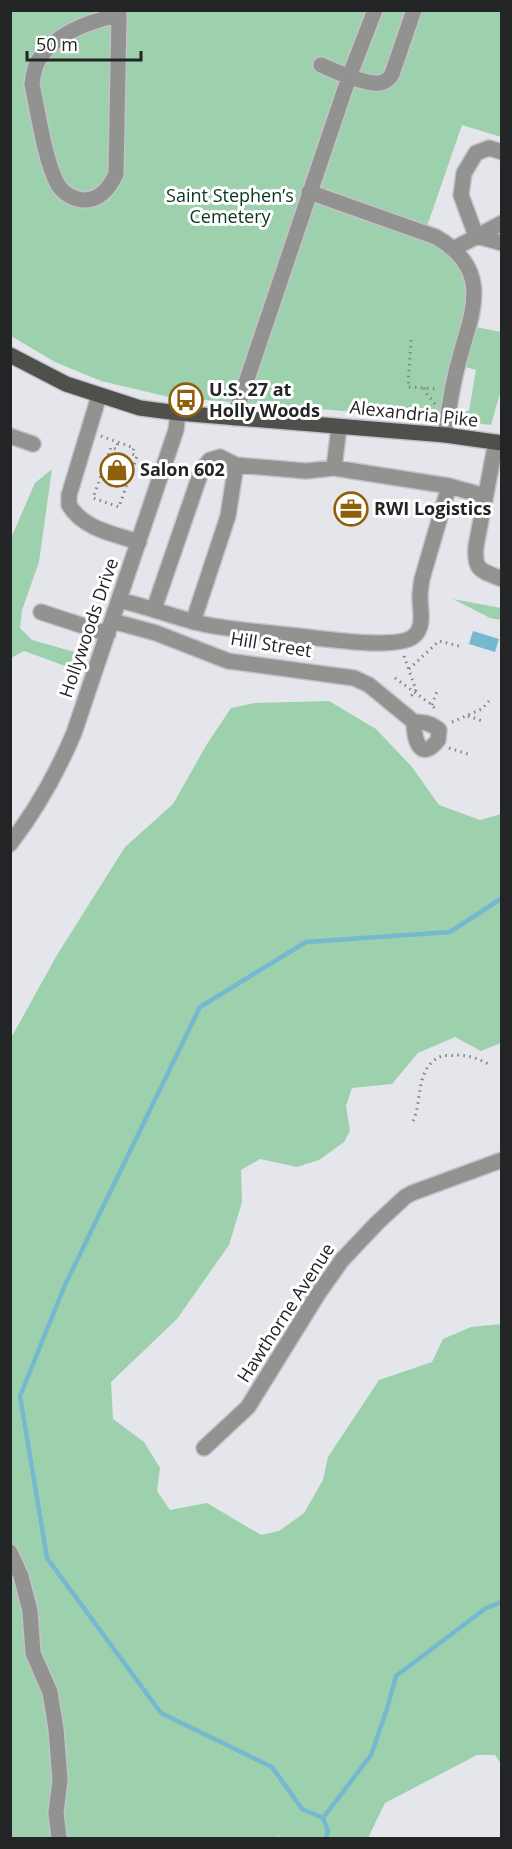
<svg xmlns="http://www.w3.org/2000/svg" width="512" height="1849" viewBox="0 0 512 1849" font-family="'Open Sans',sans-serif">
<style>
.green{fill:#9dd0ad}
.water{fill:#76b8cf}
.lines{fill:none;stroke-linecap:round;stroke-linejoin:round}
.stream{stroke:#76b8cf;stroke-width:4.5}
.minor-casing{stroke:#c1c3c8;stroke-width:18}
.major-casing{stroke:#c1c3c8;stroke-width:18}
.path{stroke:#848589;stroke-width:3;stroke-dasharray:1.5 4.5;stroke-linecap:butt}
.minor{stroke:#929391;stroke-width:15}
.major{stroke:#4e504c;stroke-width:15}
.labels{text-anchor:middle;stroke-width:6;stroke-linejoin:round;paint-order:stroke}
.park-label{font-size:18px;fill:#0a351e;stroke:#fff}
.poi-label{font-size:18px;font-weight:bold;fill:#232426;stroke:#fff;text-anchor:start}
.street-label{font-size:18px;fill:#232426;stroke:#fff}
</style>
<rect width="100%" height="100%" fill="#e4e6ec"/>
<path class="green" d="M10,11H501V137L462,125L424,235L454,254L470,294L442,419L169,397L101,381L55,362L11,336Z
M476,327L501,332V390L491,425L459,421L458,412L469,411L476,370L465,367Z
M52,469L39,562L22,610L20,628L32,640L85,655L79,671L24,651L11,658V538L35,483Z
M453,599L501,608V620L490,618Z
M329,701L376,729L412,767L439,805L480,820L501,814V1043L481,1051L455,1037L418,1053L392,1084L352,1088L346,1106L350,1131L344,1142L319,1160L297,1167L260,1159L241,1170L242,1202L229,1245L177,1319L111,1382L113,1419L144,1442L160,1468L157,1491L170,1510L207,1503L261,1535L279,1531L304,1513L323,1480L328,1457L379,1380L432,1362L443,1339L471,1327L501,1324V1764L495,1755H477L385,1803L368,1838H283L278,1836L277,1838H11V1038L57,955L125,847L173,804L207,744L231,708L255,703Z"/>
<path class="water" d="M473,631L499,639L495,652L469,644Z"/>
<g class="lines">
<path class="stream" d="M323,1818L371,1755L387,1709L396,1676L486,1608L502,1602
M326,1838L328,1831L323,1818L302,1809L272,1767L161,1713L47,1558L20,1396L65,1285L200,1007L306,942L450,932L502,898"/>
<defs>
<path id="minor" d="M375,10L349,77C365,81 383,90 392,74L414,10
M119,15L116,174C110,187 101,199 86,200C74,200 64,194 58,185C45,162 38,112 32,84C33,77 34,68 38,61C54,34 90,21 119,15Z
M309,192L436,237C498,273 468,319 456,372C451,392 448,414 445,435
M476,236L461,195L464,173L476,153L489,148L502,152
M476,236L502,243
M455,248L502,223
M99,396L69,495V505C83,529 114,534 139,542
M234,418L349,77L321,65
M10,436L33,444
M496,442L476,546C474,571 480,570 502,579
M334,468L339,427
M449,486L485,496
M119,600C144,606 169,615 194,622C231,631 269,632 307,637C328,639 399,650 414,636C425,627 420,609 420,597C420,591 421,585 422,579L449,486L334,468L306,471L236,465
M154,609L202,469L210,460L220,457L236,465L228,516L193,622
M41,612L108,634
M112,621L156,633L228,661L354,678L369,685L414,722C414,739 420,763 438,740L439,730C431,723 424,722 414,722
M10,844C37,809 57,773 74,733L176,430L178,413
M204,1448L248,1407L318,1294L342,1260L377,1223L405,1197L412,1193L502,1160
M10,1552L21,1576L30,1611L33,1653L50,1692L56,1729L60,1780L56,1813L59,1838"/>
<path id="major" d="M10,355L66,384L140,408L178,413L445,435L502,443"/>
</defs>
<use href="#minor" class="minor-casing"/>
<use href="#major" class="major-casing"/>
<path class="path" d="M411,340L408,387L439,389
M424,388L427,394L435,404
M101,436L134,448L132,454L137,456L119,507L93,498L111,447L116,449L118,442
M404,656L416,690L409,699
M409,669L439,641L463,647
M395,678L432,705L436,710
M432,705L437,691
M468,716L482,721
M452,722L482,709L489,701
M449,748L471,755
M413,1121C423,1101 414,1067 442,1056C446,1055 452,1056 456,1055C468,1055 481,1059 491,1066"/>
<use href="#minor" class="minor"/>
<use href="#major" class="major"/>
</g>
<defs>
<symbol id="bus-ring" viewBox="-11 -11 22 22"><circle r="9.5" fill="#fff" stroke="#8f600a" stroke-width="1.5"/><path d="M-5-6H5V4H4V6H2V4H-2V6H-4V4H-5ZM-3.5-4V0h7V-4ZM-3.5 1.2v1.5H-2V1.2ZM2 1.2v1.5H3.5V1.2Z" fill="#8f600a"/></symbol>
<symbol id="shop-ring" viewBox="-11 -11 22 22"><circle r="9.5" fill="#fff" stroke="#8f600a" stroke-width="1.5"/><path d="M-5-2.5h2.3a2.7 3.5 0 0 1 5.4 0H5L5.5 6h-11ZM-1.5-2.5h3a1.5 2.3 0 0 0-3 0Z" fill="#8f600a"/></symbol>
<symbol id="office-ring" viewBox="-11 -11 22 22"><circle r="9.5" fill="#fff" stroke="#8f600a" stroke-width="1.5"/><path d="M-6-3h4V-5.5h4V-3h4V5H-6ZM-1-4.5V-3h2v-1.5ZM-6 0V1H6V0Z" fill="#8f600a"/></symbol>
</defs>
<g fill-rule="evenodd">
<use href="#bus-ring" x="167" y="381" width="38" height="38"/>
<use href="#shop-ring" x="98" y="451" width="38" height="38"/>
<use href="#office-ring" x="332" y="490" width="38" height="38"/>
</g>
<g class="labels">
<g class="park-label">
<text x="230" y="202">Saint Stephen’s<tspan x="230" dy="21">Cemetery</tspan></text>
</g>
<g class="poi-label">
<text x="209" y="396">U.S. 27 at<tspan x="209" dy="21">Holly Woods</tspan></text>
<text x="140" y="476">Salon 602</text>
<text x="374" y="515">RWI Logistics</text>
</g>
<g class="street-label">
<text transform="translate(414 414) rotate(6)" y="6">Alexandria Pike</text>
<text transform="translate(89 628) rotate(-71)" y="6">Hollywoods Drive</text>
<text transform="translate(271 645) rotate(9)" y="6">Hill Street</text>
<text transform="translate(286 1313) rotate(-57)" y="6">Hawthorne Avenue</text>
</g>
</g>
<rect width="512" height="1849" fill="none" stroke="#232426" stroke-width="24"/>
<path d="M27 51v9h114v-9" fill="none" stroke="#232426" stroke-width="3"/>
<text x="36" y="51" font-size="18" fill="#232426" stroke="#ffffff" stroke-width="4.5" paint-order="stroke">50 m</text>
</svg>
